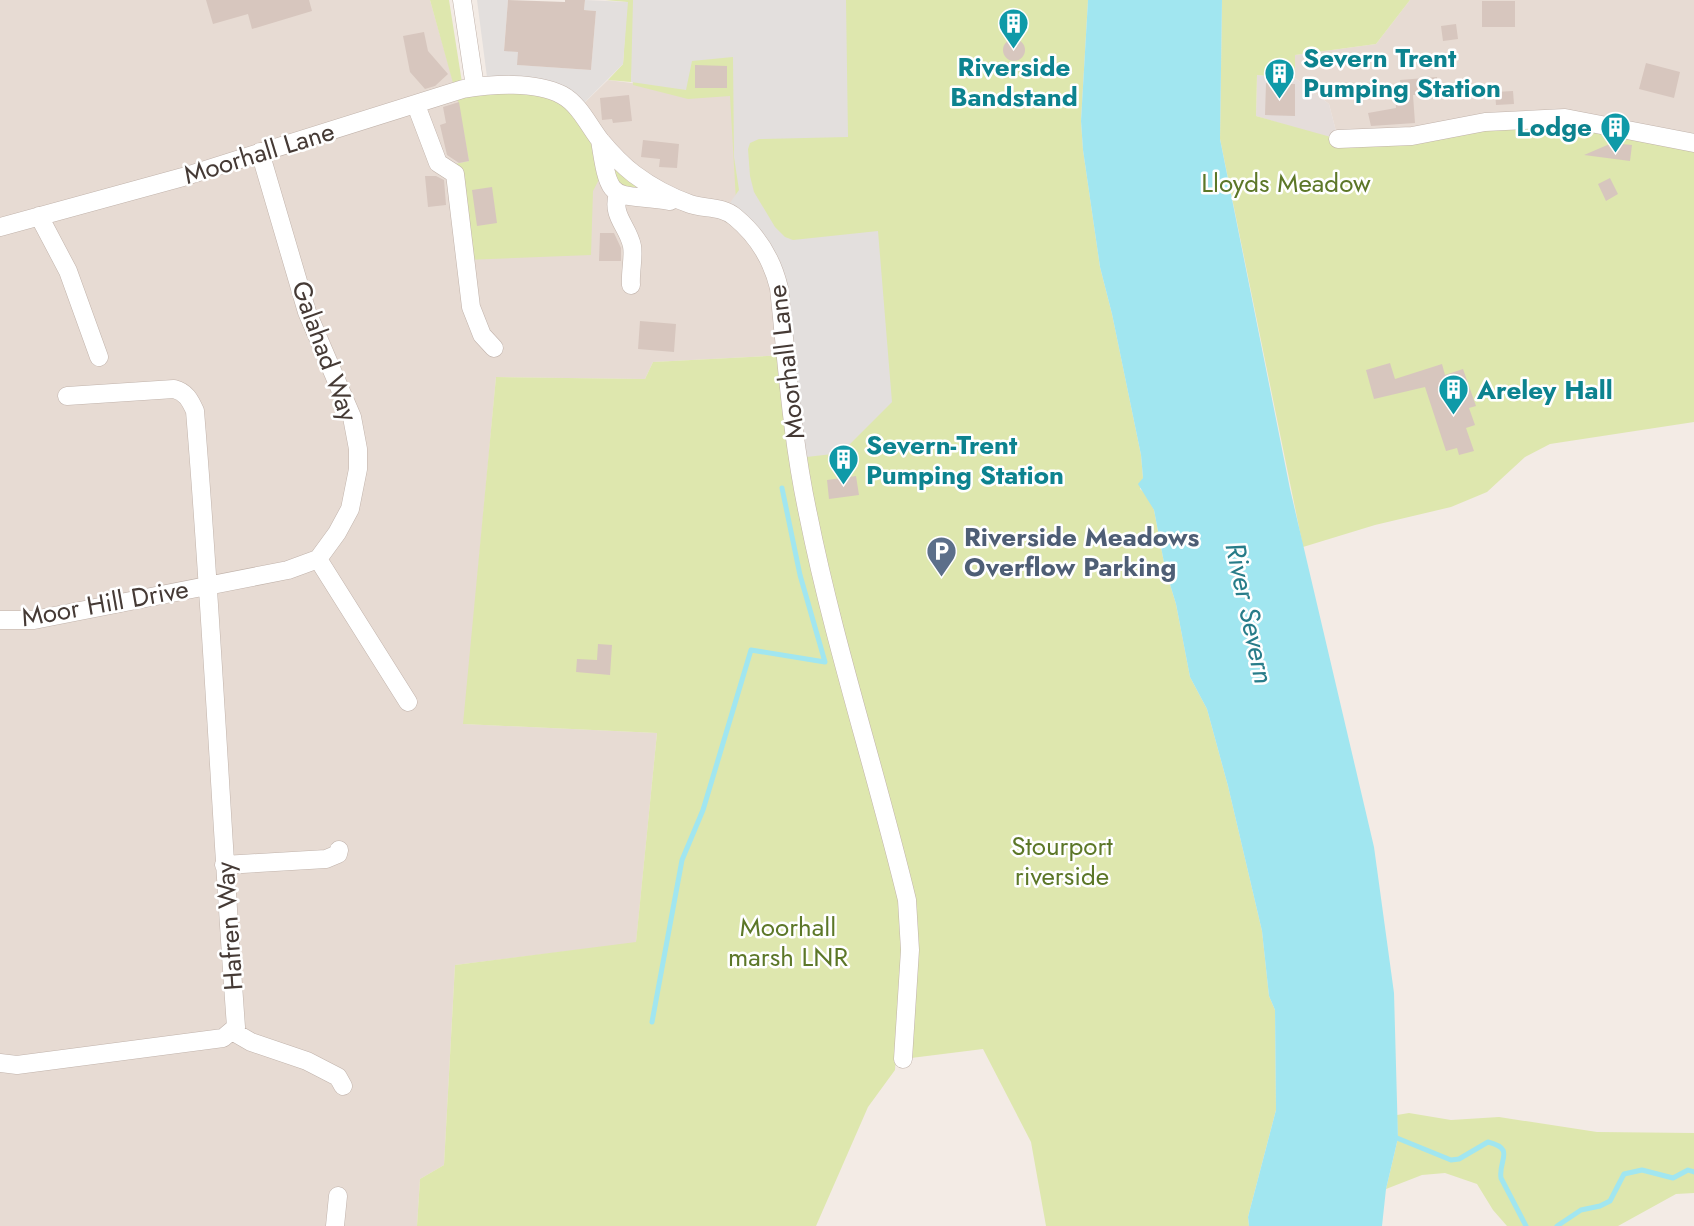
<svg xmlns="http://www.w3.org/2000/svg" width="1694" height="1226" viewBox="0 0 1694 1226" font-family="Jost,sans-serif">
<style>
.residential{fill:#e7dbd3}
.industrial{fill:#e5ddda}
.green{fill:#dee7ae}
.parking{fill:#e3dfdd}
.water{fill:#a1e6f0}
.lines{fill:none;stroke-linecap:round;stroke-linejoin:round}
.stream{stroke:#a1e6f0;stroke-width:5}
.building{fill:#d7c6be}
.minor-casing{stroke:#c1b3ab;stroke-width:19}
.minor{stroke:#fff;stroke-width:18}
.labels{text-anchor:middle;stroke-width:5;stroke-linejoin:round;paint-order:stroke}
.culture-label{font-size:26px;font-weight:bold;fill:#0d838f;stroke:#fff;text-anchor:start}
.street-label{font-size:26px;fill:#453a35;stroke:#fff}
.park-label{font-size:26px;fill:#5c7728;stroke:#fff}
.service-label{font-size:26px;font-weight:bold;fill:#4e5e75;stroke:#fff;text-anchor:start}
.water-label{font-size:28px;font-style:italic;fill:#277c89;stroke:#fff}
</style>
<rect width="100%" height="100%" fill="#f3ebe5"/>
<path class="residential" d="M0,0H430L456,91L578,109L608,80L686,90L733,93L760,243L786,355L653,362L645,379L496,377L464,724L657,733L636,943L455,965L444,1165L420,1179L417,1226H0Z
M1410,0H1694V143L1338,139L1329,104L1295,78V55L1376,44Z"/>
<path class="industrial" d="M1257,75L1295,78L1329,104L1338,139L1318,135L1256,116Z"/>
<path class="green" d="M430,0H449L463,89L554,92L655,187L626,197L604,170L593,191L591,255L465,260L455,164L469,161L458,101Z
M605,0H1088L1081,121L1083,150L1100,267L1112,314L1141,455L1143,478L1140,489L1146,494L1154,510L1165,568L1176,604L1190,677L1207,709L1228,786L1262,931L1269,996L1275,1010L1276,1110L1248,1217L1249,1226H1046L1031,1142L983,1049L903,1059L900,999L895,1070L868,1107L816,1226H417L420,1179L444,1165L455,965L636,942L657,733L463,724L496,377L645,379L653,362L786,355L781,264L737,218L730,96L688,99L633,85L632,69L631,82L608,80L623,64L627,2Z
M1222,0H1410L1376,44L1295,55V78L1257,75L1256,116L1338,139L1517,119L1694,143V422L1550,444L1525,457L1487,492L1451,507L1375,525L1303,547L1220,139Z
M1409,1113L1451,1120L1499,1117L1597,1132L1694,1133V1193L1676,1194L1618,1226H1507L1493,1210L1477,1184L1445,1173L1422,1175L1386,1189L1398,1138L1397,1115Z"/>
<path class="parking" d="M477,0H508L504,50L518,52V65L591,70L596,11L584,10L585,0L628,2L623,64L578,109L572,102L488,85Z
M633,0H846L848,137L759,139L750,143L748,149L750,176L754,192L775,227L785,237L793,240L878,231L892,402L841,453L798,458L774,266L725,210L739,190L734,157L733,57L692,61L686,90L631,82Z"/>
<path class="water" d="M1088,0H1222L1220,139L1290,489L1374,847L1394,993L1398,1138L1386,1189L1382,1226H1249L1248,1217L1276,1110L1275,1010L1269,996L1262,931L1228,786L1207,709L1190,677L1176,604L1165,568L1154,510L1138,484L1143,478L1141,455L1112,314L1100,267L1083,150L1081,121Z"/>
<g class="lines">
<path class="stream" d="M652,1022L682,860L703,810L751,650L825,662L800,575L782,488
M1392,1136L1451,1160L1459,1159L1488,1142C1516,1149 1498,1160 1501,1178L1526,1226
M1557,1226L1581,1210L1600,1206L1610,1201L1624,1174L1642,1170L1673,1178L1688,1170L1694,1172"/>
</g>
<path class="building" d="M206,0H309L312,11L252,29L248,14L213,24Z
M508,0L565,2V0H585L584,10L596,11L591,70L517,65L518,52L504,51Z
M1482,1H1515V27H1482Z
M1456,24L1458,39L1443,41L1441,26Z
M424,32L428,51L448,74L435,86L425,89L410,72L403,36Z
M1003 50a11 11 0 1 1 22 0a11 11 0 1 1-22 0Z
M1646,63L1680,72L1674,98L1639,89Z
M695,65L727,66V88H695Z
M1437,77L1438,94L1413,95L1415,123L1371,126L1368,113L1396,108L1395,92H1401L1400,80Z
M1266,83L1295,84V116L1265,115Z
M1513,91L1514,104L1496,105L1495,92Z
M629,95L632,121L613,123L612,119L602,120L600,98Z
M459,102L469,161L459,163L447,155L440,125L446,123L443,107Z
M643,140L679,144L677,168L659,167L660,159L641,157Z
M1612,143L1632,145L1630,161L1584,155Z
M425,176H436L444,180L446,205L428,207Z
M1610,178L1618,194L1606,201L1598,184Z
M492,187L497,223L477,226L472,190Z
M600,233H614L621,248V261H599Z
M640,321L676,324L674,352L638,349Z
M1390,363L1395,379L1442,364L1445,375L1463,369L1476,406L1469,408L1475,425L1466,428L1474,451L1459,455L1457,448L1446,451L1425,387L1374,399L1366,370Z
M856,476L859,495L829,499L827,480Z
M598,644L612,645L610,675L576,672L577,659L597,660Z"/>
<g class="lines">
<defs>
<path id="minor" d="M462,0L475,87
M416,105L438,163L455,174L471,307L482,335L494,348
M1338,139L1412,136L1485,122L1565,118L1694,143
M600,140C610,206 611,192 670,201
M618,194C611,216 628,226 632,246C634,257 630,272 631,285
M39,216L68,271L99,357
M0,227L183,177L463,89C492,84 535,81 562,95C579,104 589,126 600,140C610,152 621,164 634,174C650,186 670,197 690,204C705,209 723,206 735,217C758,236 772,259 779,288C787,363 792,440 808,514C834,644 876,771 907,900L910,950L903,1059
M318,559L408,702
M0,620H34L288,570L318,559L337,533L350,509L358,469V449L352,417L307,312L260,152
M224,865L326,859L338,854L339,850
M232,1031L251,1042L307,1061L338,1077L343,1086
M0,1063L17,1065L223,1038L236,1027C221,822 212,616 195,411C190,400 186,392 174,389L67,396
M335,1226L338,1196"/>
</defs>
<use href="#minor" class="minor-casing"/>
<use href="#minor" class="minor"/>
</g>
<defs>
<symbol id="building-pin" viewBox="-11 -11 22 30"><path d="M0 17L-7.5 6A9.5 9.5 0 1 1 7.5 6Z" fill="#0f9aa8" stroke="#fff"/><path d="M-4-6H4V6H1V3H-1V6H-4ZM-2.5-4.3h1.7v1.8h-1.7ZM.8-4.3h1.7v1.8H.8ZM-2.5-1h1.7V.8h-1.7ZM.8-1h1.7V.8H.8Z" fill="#fff"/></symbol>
<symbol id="parking-pin" viewBox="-11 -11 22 30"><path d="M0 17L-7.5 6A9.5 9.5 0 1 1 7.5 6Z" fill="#5c6f8a" stroke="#fff"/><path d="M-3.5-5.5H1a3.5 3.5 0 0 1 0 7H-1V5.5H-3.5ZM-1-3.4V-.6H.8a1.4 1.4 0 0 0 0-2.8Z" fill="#fff"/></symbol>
</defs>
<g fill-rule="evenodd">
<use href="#building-pin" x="996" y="6" width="35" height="47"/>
<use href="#building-pin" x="1262" y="56" width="35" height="47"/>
<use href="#building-pin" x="1598" y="110" width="35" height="47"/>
<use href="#building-pin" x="1436" y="372" width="35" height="47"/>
<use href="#building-pin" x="826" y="442" width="35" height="47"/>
<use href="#parking-pin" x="924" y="534" width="35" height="47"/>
</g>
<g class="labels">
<g class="culture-label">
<text x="1303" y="67">Severn Trent<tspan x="1303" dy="30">Pumping Station</tspan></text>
<text x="1014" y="76" text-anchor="middle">Riverside<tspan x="1014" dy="30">Bandstand</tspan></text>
<text x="1592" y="136" text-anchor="end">Lodge</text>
<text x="1477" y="399">Areley Hall</text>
<text x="866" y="454">Severn-Trent<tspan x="866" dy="30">Pumping Station</tspan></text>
</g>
<g class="street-label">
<text transform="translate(259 153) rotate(-17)" y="9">Moorhall Lane</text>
<text transform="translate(325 351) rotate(70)" y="9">Galahad Way</text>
<text transform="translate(786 362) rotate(-97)" y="9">Moorhall Lane</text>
<text transform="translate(105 603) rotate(-10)" y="9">Moor Hill Drive</text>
<text transform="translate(229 926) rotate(-94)" y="9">Hafren Way</text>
</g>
<g class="park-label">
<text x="1286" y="192">Lloyds Meadow</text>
<text x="1062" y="855">Stourport<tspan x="1062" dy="30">riverside</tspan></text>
<text x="788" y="936">Moorhall<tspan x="788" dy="30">marsh LNR</tspan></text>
</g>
<g class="service-label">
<text x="964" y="546">Riverside Meadows<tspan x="964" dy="30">Overflow Parking</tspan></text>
</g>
<g class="water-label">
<text transform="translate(1250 613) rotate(78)" y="10">River Severn</text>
</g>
</g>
</svg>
